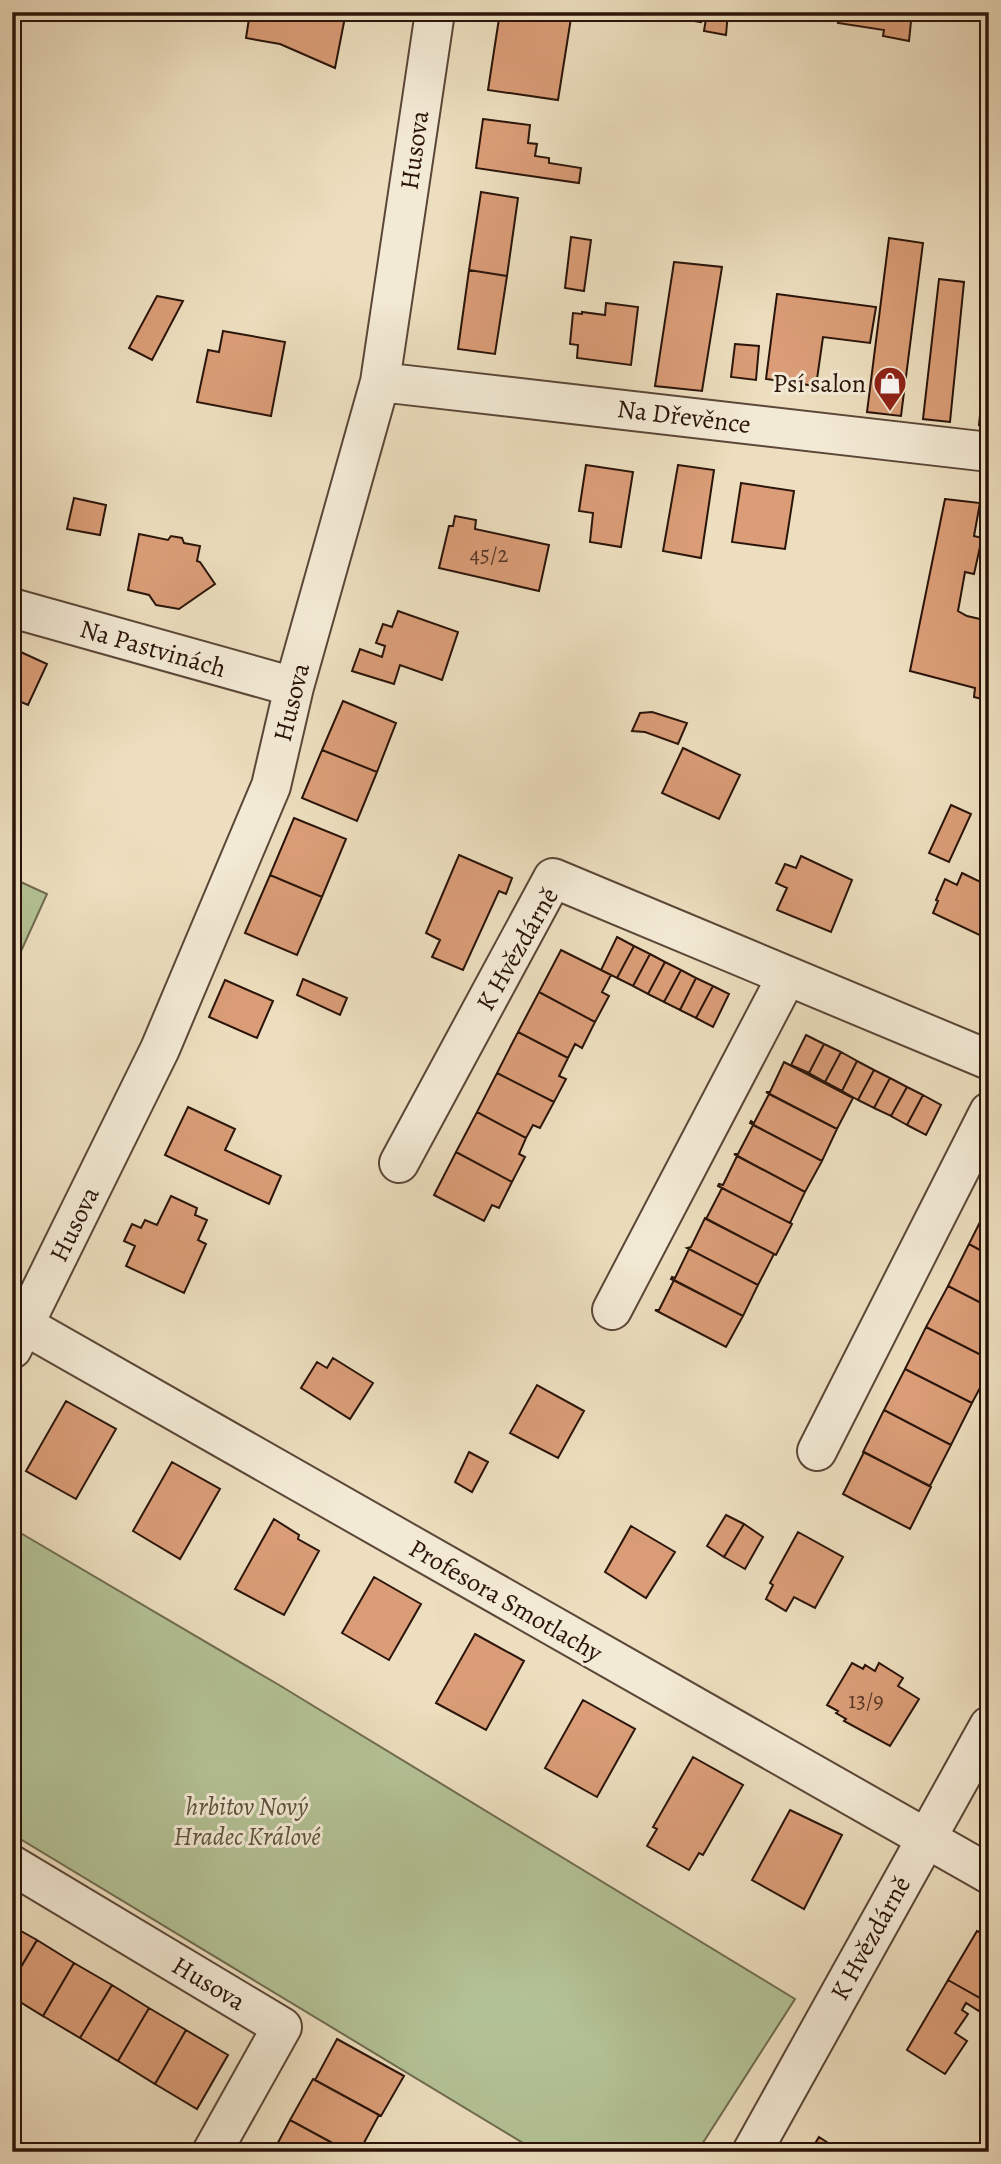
<svg xmlns="http://www.w3.org/2000/svg" width="1001" height="2164" viewBox="0 0 1001 2164" font-family="Alegreya,serif">
<style>
.green{fill:#b3c295;stroke:#6f6b50;stroke-width:2}
.building{fill:#da9d77;stroke:#2b140a;stroke-width:2}
.lines{fill:none;stroke-linecap:round;stroke-linejoin:round}
.minor-casing{stroke:#5b4637;stroke-width:42}
.minor{stroke:#f3ead5;stroke-width:38}
.labels{text-anchor:middle;stroke-width:6;stroke-linejoin:round;paint-order:stroke}
.number-label{font-size:23px;fill:#573625}
.street-label{font-size:26px;fill:#2b140a;stroke:#f3ead5}
.poi-label{font-size:26px;fill:#2b140a;stroke:#f3ead5;text-anchor:end}
.park-label{font-size:26px;font-style:italic;fill:#5b513b;stroke:#f3ead5}
</style>
<rect width="100%" height="100%" fill="#ecdebe"/>
<filter id="stains"><feTurbulence type="fractalNoise" baseFrequency=".00286" numOctaves="4"/><feColorMatrix values="0 0 0 0 .2 0 0 0 0 .09 0 0 0 0 .02 0 0 0 .5 -.17"/></filter>
<radialGradient id="worn" r=".72"><stop offset=".6" stop-color="#630" stop-opacity="0"/><stop offset="1" stop-color="#630" stop-opacity=".3"/></radialGradient>
<path class="green" d="M12,878L47,894L12,971Z
M12,1528L279,1685L795,1999L697,2152H538L12,1834Z"/>
<path class="building" d="M250,12H346L335,68L280,44L246,38Z
M500,12H530L571,18L558,100L488,90Z
M663,12H703L701,22L662,16Z
M707,12H728L726,35L704,31Z
M840,12H912L909,41L883,36L884,30L838,23Z
M483,119L530,125L528,143L537,144L535,156L549,158V163L581,168L579,183L476,168Z
M481,192L518,198L507,276L469,270Z
M571,237L591,240L584,291L565,288Z
M889,238L923,243L901,416L867,412Z
M674,262L722,267L702,391L655,386Z
M469,270L507,276L495,354L458,349Z
M939,279L964,282L950,422L923,419Z
M777,294L876,307L870,343L823,337L816,386L766,379Z
M157,296L183,301L152,360L129,348Z
M606,303L638,307L631,365L577,358L578,345L570,344L573,313L582,314V312L605,315Z
M223,331L285,342L271,416L197,402L208,350L219,352Z
M735,344L759,346L756,380L731,377Z
M985,364H989V426L979,425Z
M586,465L633,472L621,547L590,542L593,513L579,511Z
M678,465L714,470L701,558L663,551Z
M741,483L794,491L785,549L732,542Z
M74,498L106,505L100,535L67,529Z
M945,499L980,503L974,536L982,538L974,574L965,572L958,611L967,616L989,621V701L974,697L975,688L910,671Z
M455,516L476,520L475,529L549,545L539,591L439,568L449,526H453Z
M139,534L168,540L171,536L182,538L184,543L200,546L197,561L200,562L215,584L179,609L156,605L149,595L128,590Z
M398,611L458,632L442,680L400,665L394,684L352,671L360,649L382,657L385,646L376,643L383,624L392,627Z
M12,648L47,664L28,705L12,698Z
M343,701L396,723L377,772L322,750Z
M652,712L687,723L678,744L645,732L632,731L640,713Z
M683,748L740,775L719,819L662,793Z
M322,750L377,772L357,821L302,798Z
M951,805L971,814L949,862L929,853Z
M294,818L346,839L322,897L270,875Z
M459,855L512,878L506,894L499,891L463,970L432,957L440,940L426,933Z
M801,856L852,880L831,932L777,910L787,888L776,883L785,864L796,868Z
M962,873L989,886L988,939L933,913L938,901L936,900L945,879L957,885Z
M270,875L322,897L297,955L245,933Z
M617,937L634,946L617,978L601,970Z
M634,946L650,954L633,986L617,978Z
M561,950L611,975L602,992L609,996L595,1022L539,992Z
M650,954L665,962L648,994L633,986Z
M665,962L681,970L664,1002L648,994Z
M681,970L696,978L680,1010L664,1002Z
M696,978L713,986L696,1018L680,1010Z
M303,979L347,998L340,1015L297,995Z
M225,980L273,1001L257,1038L209,1017Z
M713,986L729,994L713,1027L696,1018Z
M539,992L595,1022L582,1048L575,1044L568,1058L518,1032Z
M518,1032L568,1058L559,1076L566,1079L554,1102L497,1073Z
M806,1035L824,1044L809,1073L791,1065Z
M824,1044L841,1052L825,1082L809,1073Z
M841,1052L857,1061L842,1091L825,1082Z
M857,1061L874,1070L858,1100L842,1091Z
M784,1062L853,1098L837,1129L766,1092H770Z
M874,1070L890,1078L874,1108L858,1100Z
M497,1073L554,1102L540,1128L533,1125L526,1138L477,1112Z
M890,1078L907,1087L891,1116L874,1108Z
M907,1087L923,1095L907,1125L891,1116Z
M769,1094L837,1129L822,1161L750,1123L751,1121L754,1123Z
M923,1095L941,1105L926,1135L907,1125Z
M188,1107L235,1129L225,1150L281,1176L269,1204L165,1155Z
M477,1112L526,1138L519,1154L525,1157L512,1182L456,1152Z
M753,1125L822,1161L805,1192L734,1154H738Z
M456,1152L512,1182L499,1208L492,1205L484,1221L434,1195Z
M737,1156L805,1192L790,1223L718,1186L719,1184L723,1185Z
M722,1188L792,1224L776,1255L706,1219Z
M171,1196L197,1208L195,1215L207,1220L198,1240L206,1244L184,1293L126,1266L135,1246L124,1241L132,1224L141,1228L145,1220L157,1225Z
M989,1204V1255L969,1244Z
M705,1218L774,1254L758,1285L687,1248L691,1247Z
M969,1244L989,1255V1307L948,1286Z
M689,1249L758,1285L743,1316L671,1279L672,1277L675,1278Z
M674,1280L743,1316L726,1347L655,1310H659Z
M948,1286L989,1307V1359L926,1327Z
M926,1327L989,1359V1371L972,1403L905,1369Z
M333,1358L373,1383L350,1419L301,1388L317,1362L327,1368Z
M905,1369L972,1403L951,1445L884,1410Z
M537,1385L584,1411L558,1458L510,1433Z
M66,1401L116,1429L76,1499L26,1471Z
M884,1410L951,1445L930,1486L863,1452Z
M469,1452L488,1462L472,1492L455,1482Z
M864,1452L931,1487L910,1529L843,1494Z
M172,1462L220,1489L180,1559L133,1531Z
M726,1515L744,1524L724,1557L707,1546Z
M274,1519L299,1535L298,1539L319,1551L284,1615L235,1589Z
M744,1524L763,1537L745,1569L724,1557Z
M631,1526L675,1552L646,1598L605,1572Z
M798,1532L843,1557L815,1608L794,1597L786,1611L766,1599L773,1585L770,1583Z
M374,1577L421,1604L389,1660L342,1633Z
M475,1634L524,1661L486,1730L436,1703Z
M852,1663L863,1669L865,1665L875,1671L879,1663L903,1678L898,1686L919,1699L890,1746L844,1721L846,1719L836,1713L838,1711L827,1705Z
M583,1700L635,1729L597,1797L545,1768Z
M693,1757L743,1785L703,1855L699,1853L689,1870L647,1846L657,1829L653,1827Z
M790,1810L842,1835L804,1909L752,1880Z
M12,1926L37,1940L12,1982Z
M977,1931L989,1936V2003L948,1980Z
M37,1940L74,1963L43,2016L12,1997V1982Z
M74,1963L112,1985L80,2038L43,2016Z
M948,1980L985,2001L979,2011L966,2003L962,2010L968,2014L955,2033L967,2041L945,2074L907,2050Z
M112,1985L149,2008L118,2061L80,2038Z
M149,2008L186,2030L155,2084L118,2061Z
M186,2030L228,2055L197,2109L155,2084Z
M337,2039L404,2076L381,2116L315,2080Z
M313,2079L379,2115L359,2152H349L290,2120Z
M290,2120L349,2152H273Z
M819,2137L842,2152H810Z"/>
<g class="lines">
<defs>
<path id="minor" d="M380,382L989,452
M12,608L294,687
M399,1163L553,878L989,1060
M612,1310L787,976
M24,1325L989,1874
M12,1349L160,1049L271,786L294,687L380,382L435,12
M817,1451L989,1112
M12,1865L282,2027L212,2152
M752,2152L989,1726"/>
</defs>
<use href="#minor" class="minor-casing"/>
<use href="#minor" class="minor"/>
</g>
<defs>
<symbol id="shop-pin" viewBox="-11 -11 22 30"><path d="M0 17L-7.5 6A9.5 9.5 0 1 1 7.5 6Z" fill="#8f2418" stroke="#f3ead5"/><path d="M-5-2.5h2.3a2.7 3.5 0 0 1 5.4 0H5L5.5 6h-11ZM-1.5-2.5h3a1.5 2.3 0 0 0-3 0Z" fill="#fff"/></symbol>
</defs>
<g fill-rule="evenodd">
<use href="#shop-pin" x="871" y="364" width="38" height="52"/>
</g>
<g class="labels">
<g class="number-label">
<text x="489" y="562">45/2</text>
<text x="866" y="1708">13/9</text>
</g>
<g class="street-label">
<text transform="translate(414 150) rotate(-82)" y="9">Husova</text>
<text transform="translate(684 416) rotate(7)" y="9">Na Dřevěnce</text>
<text transform="translate(153 648) rotate(16)" y="9">Na Pastvinách</text>
<text transform="translate(291 702) rotate(-76)" y="9">Husova</text>
<text transform="translate(517 949) rotate(-60)" y="9">K Hvězdárně</text>
<text transform="translate(74 1224) rotate(-64)" y="9">Husova</text>
<text transform="translate(506 1600) rotate(30)" y="9">Profesora Smotlachy</text>
<text transform="translate(870 1938) rotate(-61)" y="9">K Hvězdárně</text>
<text transform="translate(209 1983) rotate(31)" y="9">Husova</text>
</g>
<g class="poi-label">
<text x="866" y="392">Psí salon</text>
</g>
<g class="park-label">
<text x="247" y="1815">hrbitov Nový<tspan x="247" dy="30">Hradec Králové</tspan></text>
</g>
</g>
<rect width="1001" height="2164" fill="none" stroke="#ecdebe" stroke-width="42"/>
<rect x="14" y="14" width="973" height="2136" fill="none" stroke="#2b140a" stroke-width="3.5"/>
<rect x="21" y="21" width="959" height="2122" fill="none" stroke="#2b140a" stroke-width="2"/>
<rect width="100%" height="100%" filter="url(#stains)"/>
<rect width="100%" height="100%" fill="url(#worn)"/>
</svg>
